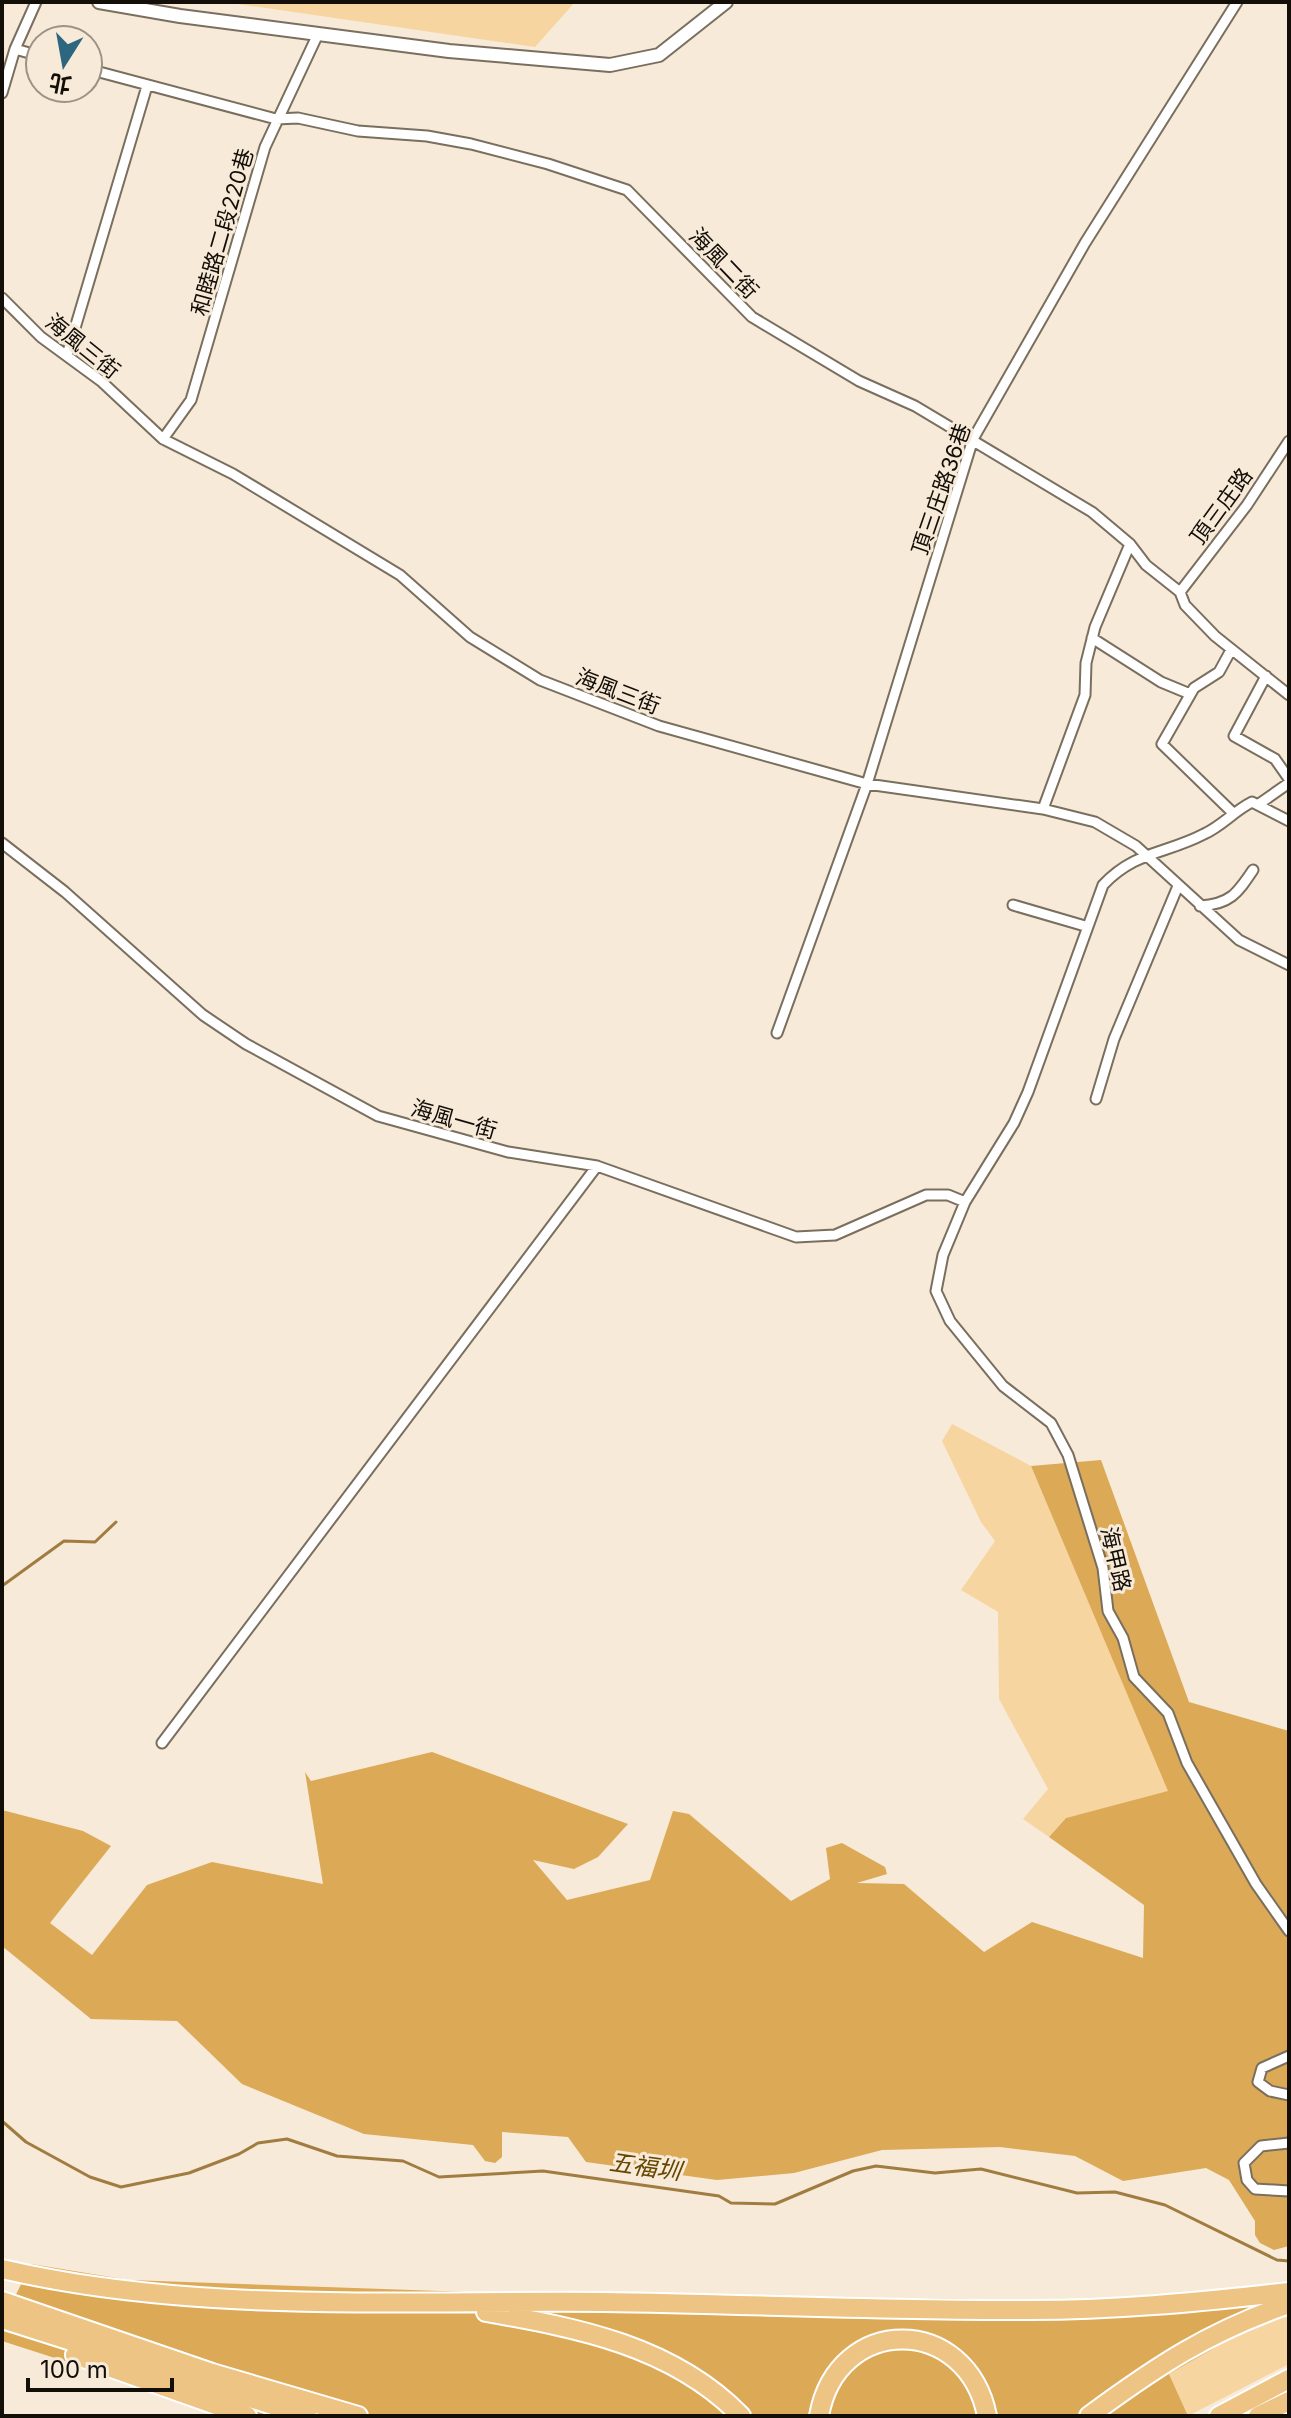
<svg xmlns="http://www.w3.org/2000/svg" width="1291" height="2418" viewBox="0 0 1291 2418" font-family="Inter,'Noto Sans TC',sans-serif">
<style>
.green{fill:#f7d5a0}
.forest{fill:#dca956}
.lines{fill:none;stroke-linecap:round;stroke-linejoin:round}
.stream{stroke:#a17c40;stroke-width:3}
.minor-casing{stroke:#7a6f5e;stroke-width:13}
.tertiary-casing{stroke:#7a6f5e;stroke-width:16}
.motorway-casing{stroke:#fff;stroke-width:22}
.minor{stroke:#fff;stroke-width:9}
.tertiary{stroke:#fff;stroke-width:12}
.motorway{stroke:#edc484;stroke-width:18}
.labels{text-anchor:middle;stroke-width:6;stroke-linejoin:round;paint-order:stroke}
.street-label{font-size:22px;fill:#130e08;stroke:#f7ead8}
.water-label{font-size:24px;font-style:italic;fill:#674600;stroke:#f7ead8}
</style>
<rect width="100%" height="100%" fill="#f7ead8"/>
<path class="green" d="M224,2H575L535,47Z
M952,1424L1031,1466L1169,1792L1066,1818L1049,1837L1023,1819L1048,1789L999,1699L998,1612L961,1590L995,1541L981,1522L942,1441Z
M1289,2314V2364L1188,2416L1169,2374L1246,2330Z"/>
<path class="forest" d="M1101,1460L1189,1702L1289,1731V2246L1274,2250L1260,2243L1255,2235V2221L1229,2180L1206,2168L1123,2181L1075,2156L1000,2147L882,2150L794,2173L717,2180L586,2162L568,2137L502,2132V2157L495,2163L485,2161L473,2145L364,2134L242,2084L177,2021L91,2019L2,1946V1810L83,1831L111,1846L50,1923L92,1955L147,1885L212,1862L323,1884L305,1772L311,1781L432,1752L628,1824L598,1857L574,1869L533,1860L567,1900L650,1880L673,1811L689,1814L791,1901L830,1879L826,1848L842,1843L885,1867L887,1874L857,1883L904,1884L984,1952L1032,1922L1143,1958L1144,1905L1049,1837L1066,1818L1168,1791L1031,1466Z
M31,2264L129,2280L523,2294L1148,2301L1288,2286L1287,2315L1246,2330L1169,2374L1188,2416H217L142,2386L2,2341V2323Z"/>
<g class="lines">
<path class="stream" d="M2,1586L64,1541L95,1542L116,1522
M2,2121L26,2142L90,2177L121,2187L189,2173L239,2154L258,2143L287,2139L337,2156L403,2161L439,2177L543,2171L719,2196L731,2203L775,2204L853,2171L876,2166L935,2173L981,2169L1077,2193L1115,2192L1165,2205L1277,2260L1289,2261"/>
<defs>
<path id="minor" d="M15,49L40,56
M88,69L276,119L298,118L358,131L427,136L471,144L548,164L627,190L752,317L859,381L915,406L1092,512L1130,544L1146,565L1180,592L1185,605L1215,636L1289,695
M2,93L15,49L36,2
M2,298L41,337L101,381L163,439L233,474L400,575L470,637L540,680L659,726L867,784L1043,809L1095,822L1136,846L1239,940L1289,965
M67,355L147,86
M163,439L191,400L265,147L318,34
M1180,592L1247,505L1289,441
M1092,638L1161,682L1190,694
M1231,650L1219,672L1194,688L1162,744L1232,812
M1266,676L1234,736L1275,759L1289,779
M1259,804L1289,783
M1043,809L1085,695L1086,663L1095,627L1130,544
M1289,821L1252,802C1234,811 1222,826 1204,834C1166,854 1135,851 1103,885L1028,1092L1014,1123L965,1202L943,1255L936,1291L950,1321L1003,1386L1051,1423L1068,1455L1103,1568L1108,1611L1123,1638L1134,1677L1168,1713L1187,1763L1256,1884L1289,1931
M2,843L65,892L203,1015L246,1044L378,1116L508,1152L597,1166L796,1237L835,1235L926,1195H948L965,1202
M1013,905L1085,926
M1200,906C1230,904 1237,894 1253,870
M777,1033L867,784L973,439L1085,243L1237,2
M1096,1099L1114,1039L1178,886
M162,1743L597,1166
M1289,2056L1262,2068L1258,2082L1270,2091L1289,2095
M1289,2143L1261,2146L1244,2163L1247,2180L1255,2189L1289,2191"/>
<path id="tertiary" d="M99,2L180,16L449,51L610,65L659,55L726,2"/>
<path id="motorway" d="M2,2269C194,2314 406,2300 603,2302C741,2304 879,2310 1017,2310C1108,2311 1199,2302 1289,2292
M2,2301L212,2373L358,2416
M486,2312C578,2328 673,2346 741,2416
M2,2319L307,2416
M75,2355L247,2416
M819,2416C837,2314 967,2314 987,2416
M1089,2416C1157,2366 1208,2332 1289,2304
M1219,2416L1289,2379
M1258,2416L1289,2401"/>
</defs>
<use href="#minor" class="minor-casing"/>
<use href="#tertiary" class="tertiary-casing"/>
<use href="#motorway" class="motorway-casing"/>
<use href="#minor" class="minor"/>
<use href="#tertiary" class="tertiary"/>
<use href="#motorway" class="motorway"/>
</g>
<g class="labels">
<g class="street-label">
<text transform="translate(222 232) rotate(-74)" y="8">和睦路二段220巷</text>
<text transform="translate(724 263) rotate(46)" y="8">海風二街</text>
<text transform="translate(83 346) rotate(39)" y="8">海風三街</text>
<text transform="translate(941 489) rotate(-71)" y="8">頂三庄路36巷</text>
<text transform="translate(1221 506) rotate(-54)" y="8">頂三庄路</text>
<text transform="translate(618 691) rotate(21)" y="8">海風三街</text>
<text transform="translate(454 1119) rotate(16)" y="8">海風一街</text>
<text transform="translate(1116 1559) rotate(77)" y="8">海甲路</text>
</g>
<g class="water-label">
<text transform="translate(645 2167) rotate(8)" y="8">五福圳</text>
</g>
</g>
<rect width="1291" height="2418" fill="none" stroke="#130e08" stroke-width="8"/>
<g transform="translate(64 64) rotate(191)"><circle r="38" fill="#f7ead8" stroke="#9c9285" stroke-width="2"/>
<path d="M0-6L14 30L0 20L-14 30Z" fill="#2c677f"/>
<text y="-12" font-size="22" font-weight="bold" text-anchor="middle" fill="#130e08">北</text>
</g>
<path d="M28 2378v12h144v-12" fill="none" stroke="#130e08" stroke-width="4"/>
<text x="40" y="2378" font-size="24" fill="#130e08" stroke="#f7ead8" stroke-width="6" paint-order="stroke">100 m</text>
</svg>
